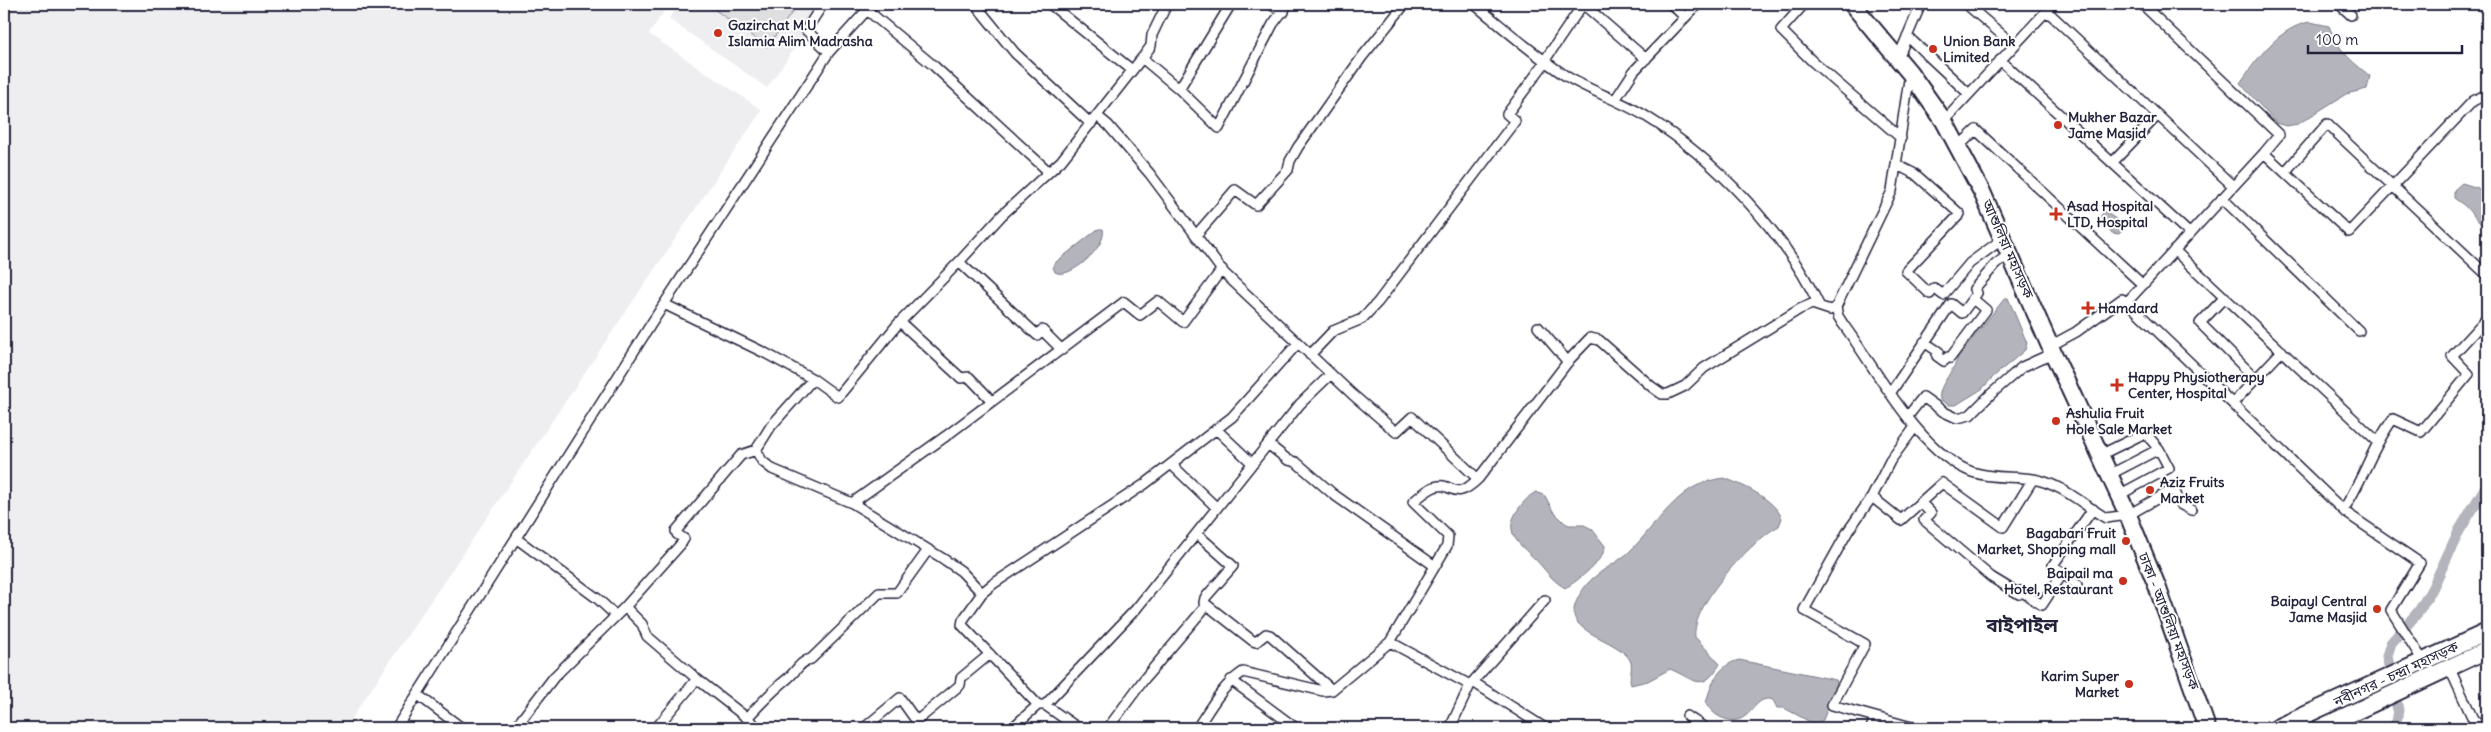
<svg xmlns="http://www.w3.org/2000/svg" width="2491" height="732" viewBox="0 0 2491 732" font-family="Delius,'Noto Sans Bengali',sans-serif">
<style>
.built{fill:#eeeef1}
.green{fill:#dfdfe2;stroke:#80808e}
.water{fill:#b4b4bc;stroke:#7a7a88}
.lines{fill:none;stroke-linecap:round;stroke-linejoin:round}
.canal{stroke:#b4b4bc;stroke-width:11}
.street-casing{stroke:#22223b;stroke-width:12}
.highway-casing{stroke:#22223b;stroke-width:20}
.street{stroke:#fff;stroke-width:9}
.highway{stroke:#fff;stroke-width:16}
.poi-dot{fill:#c8321e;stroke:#fff;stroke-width:2}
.labels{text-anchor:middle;stroke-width:4;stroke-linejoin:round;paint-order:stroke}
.poi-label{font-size:14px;font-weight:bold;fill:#22223b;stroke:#fff;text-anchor:start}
.street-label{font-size:14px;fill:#22223b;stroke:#fff}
.district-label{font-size:19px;font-weight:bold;fill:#22223b;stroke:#fff}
</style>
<rect width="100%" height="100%" fill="#fff"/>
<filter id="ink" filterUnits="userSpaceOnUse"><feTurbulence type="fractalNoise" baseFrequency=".02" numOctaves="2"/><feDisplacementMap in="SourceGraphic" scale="10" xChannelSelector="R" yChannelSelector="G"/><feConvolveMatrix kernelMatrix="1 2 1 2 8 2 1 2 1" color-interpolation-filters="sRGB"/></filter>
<g filter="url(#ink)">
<path class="built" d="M4,4H669L649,34L762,110L345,728H4Z
M679,4H707L767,47L798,4H825L767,88L669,19Z"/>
<path class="green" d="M707,4H798L767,47Z"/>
<path class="water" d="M2310,22L2329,26C2339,51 2349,59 2370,76L2367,89L2346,94L2298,124L2286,126L2276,123L2240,83C2257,59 2279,27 2310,22Z
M2462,183L2478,188L2487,197V231L2465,206L2454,198V190Z
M2104,211L2123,224L2124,228L2119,234L2112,233L2100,217Z
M1098,229H1103C1108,246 1069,281 1055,272L1053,267L1056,262Z
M2005,298H2008L2027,343L2025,350L1993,377L1982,389L1956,405H1949L1940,400C1937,386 1954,372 1958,357Z
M1724,478C1743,485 1773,498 1782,518L1779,526C1752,540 1691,605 1695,637L1720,664C1702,694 1694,679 1670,669L1648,681L1631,685C1628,676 1634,668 1630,660C1619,641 1578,635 1574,615C1572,604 1584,586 1592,579C1603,569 1616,563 1627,554C1647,535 1663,510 1685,493C1697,484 1709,480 1724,478Z
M1536,492L1545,496L1553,511L1565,523L1569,525H1584L1592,529L1605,546C1606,558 1576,583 1565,588C1551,580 1545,569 1535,559C1518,543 1502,532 1519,508C1524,502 1529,495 1536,492Z
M1739,660L1836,680L1837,684L1823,720L1814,724L1784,708H1777L1773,700C1752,692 1752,732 1720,717C1714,714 1709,709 1706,703C1711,684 1718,665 1739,660Z"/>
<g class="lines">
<path class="canal" d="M2395,728L2398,710L2387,656L2391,643L2419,611L2432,589L2459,531L2487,485"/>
<defs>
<path id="street" d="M975,4L1015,53L1091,124
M1050,4L1132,70
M1270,4L1284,12
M1474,4C1504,28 1534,55 1566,76C1592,92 1622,101 1647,117C1715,159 1785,233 1819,305
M1583,4L1646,59
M1671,4L1685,17
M1804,4L1781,30L1812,61L1901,138
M1966,4L2014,45
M2142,4L2279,135L2264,153L2349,232L2473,101L2487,94
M2339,4L2351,15
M2047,11L2233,186
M1907,36L1969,94
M829,52L867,10L934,66L1049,172
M1142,58L1151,46L1152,35L1167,4
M1898,58L1921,4
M1545,60L1583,4
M2000,60L2189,233
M1910,73L1892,191L1836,307L1838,316L1843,324C1876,368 1919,453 1972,472C1992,479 2012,476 2033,479C2062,484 2082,504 2106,518L2128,515L2174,489L2180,504L2191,510
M1179,89L1219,128L1273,24L1288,4
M1615,100L1634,71L1698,4
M1097,116L1108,125L1150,174L1224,273L1352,394L1396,432L1412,417L1478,479
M1944,121L2053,4
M1959,146L1976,130L2143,285
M2264,153L2127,302L2345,512L2420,563L2391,610L2423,661
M2112,163L2158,115
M1897,165L1915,174L1960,214L1906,271L1930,294L1934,288L1943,295L1970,263L2004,238
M2285,172L2327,124L2487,275
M2222,198L2359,331
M1197,234L1235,190L1256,205L1288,170L1290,161L1298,147L1362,57L1405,4
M2174,250L2377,441
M959,262L1002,215L1061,161L1142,58L1179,89L1231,4
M2225,297L2200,323L2256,379
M664,304L765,353L813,379L771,426L756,450L762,461L772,469L852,503L942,558L961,571L982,593
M900,322L961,378L969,377L992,401
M1538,327L1568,362
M1924,342L1939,352L1937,356L1944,361L1948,357L1950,358L1986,310L1973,299
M2050,346L2076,332L2122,299L2127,302
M1310,355L1333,331L1362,319L1378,302L1515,121L1507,114L1546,61
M813,379L838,397L897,325L959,262L1037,335L1042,330L1062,350
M1891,392L1951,304L1962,313L1977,293L1974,289L1996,264L2011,253
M2234,402L2282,351
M1908,416L1923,397L1944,412L1957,418L1970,415L1991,394L2022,367L2053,353
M1216,429L1253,464
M1268,444L1288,460L1296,462L1333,494L1435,566
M2100,455L2145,433L2159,449
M1171,464L1217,508
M2109,475L2159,449L2169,468L2119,495
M1872,497L1901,520L1942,483L2003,527L2033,479
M1920,502L1931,513L1924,520L1991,577L2019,594L2021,591L2042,605L2063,573
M852,503L946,436L1124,302L1140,315L1158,301L1183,322L1222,269
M2343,510C2363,481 2371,448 2393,419L2421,432L2469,374L2452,356L2487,318
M1197,534L1233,566L1205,598L1204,603L1207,605
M517,539L598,599L616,616
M2077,585L2053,565L2093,509
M2449,667L2473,719L2482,728
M697,679L747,718C760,704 772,691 787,679C796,672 800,661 811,659L879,593H897L928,550
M1231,680L1296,728
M1473,682L1545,728
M1470,685L1545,600
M418,695L462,728
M1041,705H1045L1078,728
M1045,705L1136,609L1300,404L1331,374
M1687,716L1705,728
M747,718L758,728
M396,728L653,321L829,52L806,30L823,4
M515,728L554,677L625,607
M656,728L697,679L647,636L642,624L625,607L681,544L684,539L677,534L676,531L741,455L756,450
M864,728L900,698L915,719H919L960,685L961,678L990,654
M1012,728L1038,705L962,625L963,620L982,593L993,584L1145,484L1232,417L1298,343
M1108,728L1145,678L1207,605L1253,641L1256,642L1266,634L1270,635L1332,690
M1197,728C1211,707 1222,686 1243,672L1323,691L1332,690L1390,642
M1450,728L1470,685L1390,642L1447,546L1448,536L1413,502C1419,497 1427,490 1434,487C1453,480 1452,504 1478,479L1570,359L1590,338L1599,340L1652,387L1662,394H1668L1685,386L1704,368L1800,309L1812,304L1830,310L1836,307
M1871,728L1875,717
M1915,728L1832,705L1865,644L1804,610L1848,531L1872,497L1890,461L1915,427"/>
<path id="highway" d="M1852,4L1910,73L1944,121L1982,192L2053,353L2128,515L2157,586L2207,728
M2277,728L2487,632
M2320,728L2487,650"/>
</defs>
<use href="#street" class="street-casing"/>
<use href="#highway" class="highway-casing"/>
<use href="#street" class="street"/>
<use href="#highway" class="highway"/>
</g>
</g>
<g class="poi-dot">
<circle cx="718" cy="33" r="5"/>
<circle cx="1933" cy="49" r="5"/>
<circle cx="2058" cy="125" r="5"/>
<path d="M2053.5 206.5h5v5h5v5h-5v5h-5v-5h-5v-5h5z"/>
<path d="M2085.5 300.5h5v5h5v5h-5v5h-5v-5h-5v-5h5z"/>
<path d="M2114.5 377.5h5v5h5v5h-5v5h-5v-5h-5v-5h5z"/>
<circle cx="2056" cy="421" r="5"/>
<circle cx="2150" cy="490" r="5"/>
<circle cx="2126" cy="541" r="5"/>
<circle cx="2123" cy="581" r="5"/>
<circle cx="2377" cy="609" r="5"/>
<circle cx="2129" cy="684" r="5"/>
</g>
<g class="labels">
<g class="poi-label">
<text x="728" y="30">Gazirchat M.U<tspan x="728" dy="16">Islamia Alim Madrasha</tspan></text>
<text x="1943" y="46">Union Bank<tspan x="1943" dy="16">Limited</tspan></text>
<text x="2068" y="122">Mukher Bazar<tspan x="2068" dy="16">Jame Masjid</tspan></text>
<text x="2067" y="211">Asad Hospital<tspan x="2067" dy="16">LTD, Hospital</tspan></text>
<text x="2098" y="313">Hamdard</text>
<text x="2128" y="382">Happy Physiotherapy<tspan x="2128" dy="16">Center, Hospital</tspan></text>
<text x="2066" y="418">Ashulia Fruit<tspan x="2066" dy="16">Hole Sale Market</tspan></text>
<text x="2160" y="487">Aziz Fruits<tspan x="2160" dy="16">Market</tspan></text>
<text x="2116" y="538" text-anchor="end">Bagabari Fruit<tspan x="2116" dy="16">Market, Shopping mall</tspan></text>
<text x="2113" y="578" text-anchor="end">Baipail ma<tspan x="2113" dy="16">Hotel, Restaurant</tspan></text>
<text x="2367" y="606" text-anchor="end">Baipayl Central<tspan x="2367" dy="16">Jame Masjid</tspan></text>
<text x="2119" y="681" text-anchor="end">Karim Super<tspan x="2119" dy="16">Market</tspan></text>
</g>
<g class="street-label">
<text transform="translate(2008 249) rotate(66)" y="5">আশুলিয়া মহাসড়ক</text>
<text transform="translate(2169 621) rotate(69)" y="5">ঢাকা - আশুলিয়া মহাসড়ক</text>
<text transform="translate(2396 674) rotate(-25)" y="5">নবীনগর - চন্দ্রা মহাসড়ক</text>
</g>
<g class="district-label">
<text x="2022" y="632">বাইপাইল</text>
</g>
</g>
<rect width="2491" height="732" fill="none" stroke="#fff" stroke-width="20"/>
<rect x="10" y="10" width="2471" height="712" fill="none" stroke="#22223b" stroke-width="2" filter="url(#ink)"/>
<path d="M2308 45v8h154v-8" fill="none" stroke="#22223b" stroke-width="2.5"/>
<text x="2316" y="45" font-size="15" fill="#22223b" stroke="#ffffff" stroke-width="4" paint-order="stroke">100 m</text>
</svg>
